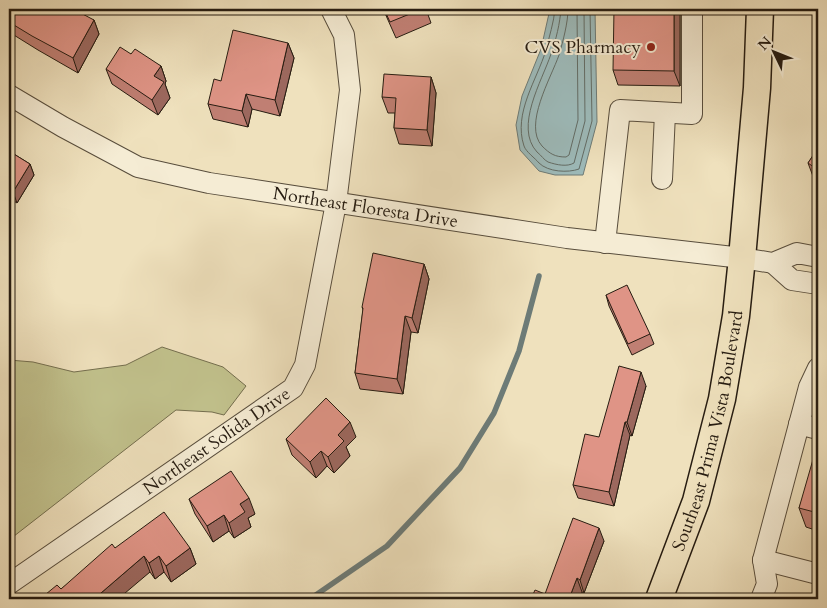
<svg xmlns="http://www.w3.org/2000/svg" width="827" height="608" viewBox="0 0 827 608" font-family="Cardo,serif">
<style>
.green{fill:#c1c18c;stroke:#746e4e}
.water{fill:#9dbbbb;stroke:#6d7b77}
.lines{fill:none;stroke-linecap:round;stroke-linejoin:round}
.shore{stroke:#626c66;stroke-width:1}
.stream{stroke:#6d7b77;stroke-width:5.5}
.minor-casing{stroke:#584d3c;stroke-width:22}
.major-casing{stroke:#261c11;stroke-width:29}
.minor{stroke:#f5ecd4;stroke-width:20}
.major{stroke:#efe1bd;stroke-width:26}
.wall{fill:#c07f73;stroke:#261c11}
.shaded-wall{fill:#9c685e;stroke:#261c11}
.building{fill:#df9486;stroke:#261c11}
.poi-dot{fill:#8f2418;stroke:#f5ecd4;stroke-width:2}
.labels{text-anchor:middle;stroke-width:4;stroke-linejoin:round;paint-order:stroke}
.poi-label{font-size:18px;fill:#261c11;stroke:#f5ecd4;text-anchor:end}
.street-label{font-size:18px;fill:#261c11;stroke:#f5ecd4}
</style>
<rect width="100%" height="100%" fill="#efe1bd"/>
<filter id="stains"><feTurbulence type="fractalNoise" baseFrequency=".004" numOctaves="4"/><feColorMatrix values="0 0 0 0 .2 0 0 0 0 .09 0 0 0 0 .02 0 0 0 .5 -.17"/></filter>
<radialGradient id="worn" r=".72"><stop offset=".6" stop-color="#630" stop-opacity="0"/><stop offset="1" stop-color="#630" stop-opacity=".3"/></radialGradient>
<path class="green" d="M162,347L223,367L246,386L224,415L212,412L176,410L9,540V360L33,362L74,372L126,365Z"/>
<path class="water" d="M550,9H595L597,122L583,175H555L539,171L520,150L516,125L522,96L541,49Z"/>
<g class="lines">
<path class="shore" d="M555,9C554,22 549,37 546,50C537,80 513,113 524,146C526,152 535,158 539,163C548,172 568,173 579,169L592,121L590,9
M561,9C560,23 556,40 551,54C542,81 514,127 537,152C541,155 544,160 548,162C557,165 567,167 574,163L585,121L584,9
M568,9C568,23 563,41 559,55C551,78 523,125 542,146C550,154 555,157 566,157L569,155L578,120L577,9"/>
<path class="stream" d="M310,599L387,546L460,468L494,413L519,351L539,276"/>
<defs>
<g id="minor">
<path id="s1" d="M9,95L63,127L138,167L209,183L567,238L742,258L773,263L797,253L818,257"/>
<path d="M662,179L665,113"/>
<path d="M605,243L620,110L692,114V9"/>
<path d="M773,263L792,280L818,284"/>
<path d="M799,424L818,429"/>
<path d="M763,560L818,574"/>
<path id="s2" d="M9,584L293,388L305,365L336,203L350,90L344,35L331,9"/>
<path d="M761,599L767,584L763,560L809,387L818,368"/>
</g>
<g id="major">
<path id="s3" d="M659,599L696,501L722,399L736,316L742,258L757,88L760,9"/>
</g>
</defs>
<use href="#minor" class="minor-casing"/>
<use href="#major" class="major-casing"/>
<use href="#minor" class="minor"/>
<use href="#major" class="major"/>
</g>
<path class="wall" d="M9,9L62,14L94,20L99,34L78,73L38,50L9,32Z
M376,9H426L431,23L396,38L384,11L379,14Z
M680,9V86L618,85L613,70Z
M288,43L294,58L280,116L252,109L248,127L213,119L208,104L221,81Z
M131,54L161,66L166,81L165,84L170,98L158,115L112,84L106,69Z
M818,60V108L815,100Z
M431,77L436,93L432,146L399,144L394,128L395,113H388L382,97Z
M818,148V182L814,179L808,163Z
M9,151L30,164L34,175L17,203L9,198Z
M424,264L429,279L418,333L411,332L403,394L360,389L355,373L363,310L362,307Z
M606,295L650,334L654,344L632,355L609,306Z
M646,386L632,436L630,435L614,506L578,498L573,485Z
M356,437L346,447L350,456L334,473L327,466L316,478L292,455L286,439Z
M818,458V531L806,527L799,508Z
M189,499L255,514L248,518L251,527L234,538L229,531L213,542L195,514Z
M604,541L584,593L582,592L579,599H531L545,594Z
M115,548H190L196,564L171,582L164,572L155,579L150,572L61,589Z"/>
<path class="shaded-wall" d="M674,9H680V86L674,71Z
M94,20L99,34L78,73L73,58Z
M288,43L294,58L280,116L275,100Z
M161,66L166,81L165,84L170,98L158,115L152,100L154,76Z
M431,77L436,93L432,146L427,130Z
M246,94L252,109L248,127L242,111Z
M30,164L34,175L17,203L13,192Z
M424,264L429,279L418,333L412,318Z
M405,316L411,332L403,394L397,379Z
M641,372L646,386L632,436L627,422Z
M350,422L356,437L346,447L350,456L334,473L328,457L338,435Z
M625,422L630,435L614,506L609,492Z
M321,451L327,466L316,478L310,462Z
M249,498L255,514L248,518L251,527L234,538L229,523L240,504Z
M224,515L229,531L213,542L207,526Z
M599,528L604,541L584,593L580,580Z
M190,548L196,564L171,582L166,566Z
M144,556L150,572L118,599H94Z
M159,556L164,572L155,579L149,563Z
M577,578L582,592L579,599H569Z"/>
<path class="building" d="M9,9H52L62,14L65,9H73L94,20L73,58L32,36L9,22Z
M384,9H422L390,22Z
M614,9H674V71L613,70Z
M816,9H818V16H816Z
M233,30L288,43L275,100L246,94L242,111L208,104L214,79L221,81Z
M120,47L131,54L135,49L161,66L154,76L164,82L152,100L106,69Z
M818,60V100H815Z
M384,74L431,77L427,130L394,128L396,98L382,97Z
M818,148V170L808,163Z
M9,151L30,164L13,192L9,190Z
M373,253L424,264L412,318L405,316L397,379L355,373L363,308L362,307Z
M627,285L650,334L628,344L606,295Z
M619,366L641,372L627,422H625L609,492L573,485L585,434L599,437Z
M818,391V401L816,400Z
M326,398L350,422L338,435L344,441L328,457L321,451L310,462L286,439Z
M814,456L818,458V513L799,508Z
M231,471L249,498L240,504L245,512L229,523L224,515L207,526L189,499Z
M164,512L190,548L166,566L159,556L149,563L144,556L94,599H40L57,585L61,589L112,544L115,548Z
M573,518L599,528L580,580L577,578L569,599H531L535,590L545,594Z"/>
<circle class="poi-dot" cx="651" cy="47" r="5"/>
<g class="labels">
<g class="poi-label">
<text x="641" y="53">CVS Pharmacy</text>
</g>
<g class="street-label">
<text dy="6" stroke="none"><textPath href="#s1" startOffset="379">Northeast Floresta Drive</textPath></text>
<text dy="6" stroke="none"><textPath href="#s3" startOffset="176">Southeast Prima Vista Boulevard</textPath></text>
<text dy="6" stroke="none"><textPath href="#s2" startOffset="252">Northeast Solida Drive</textPath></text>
</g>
</g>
<rect width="827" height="608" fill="none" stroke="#efe1bd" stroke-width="30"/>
<rect x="10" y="10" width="807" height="588" fill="none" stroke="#261c11" stroke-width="2.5"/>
<rect x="15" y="15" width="797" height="578" fill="none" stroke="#261c11"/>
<g transform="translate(774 52) rotate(313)" stroke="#f5ecd4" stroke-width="4" paint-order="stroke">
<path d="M0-4L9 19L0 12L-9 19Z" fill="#261c11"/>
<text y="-8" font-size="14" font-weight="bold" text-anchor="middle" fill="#261c11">N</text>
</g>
<rect width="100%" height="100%" filter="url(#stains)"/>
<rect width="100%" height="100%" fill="url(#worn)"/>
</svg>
